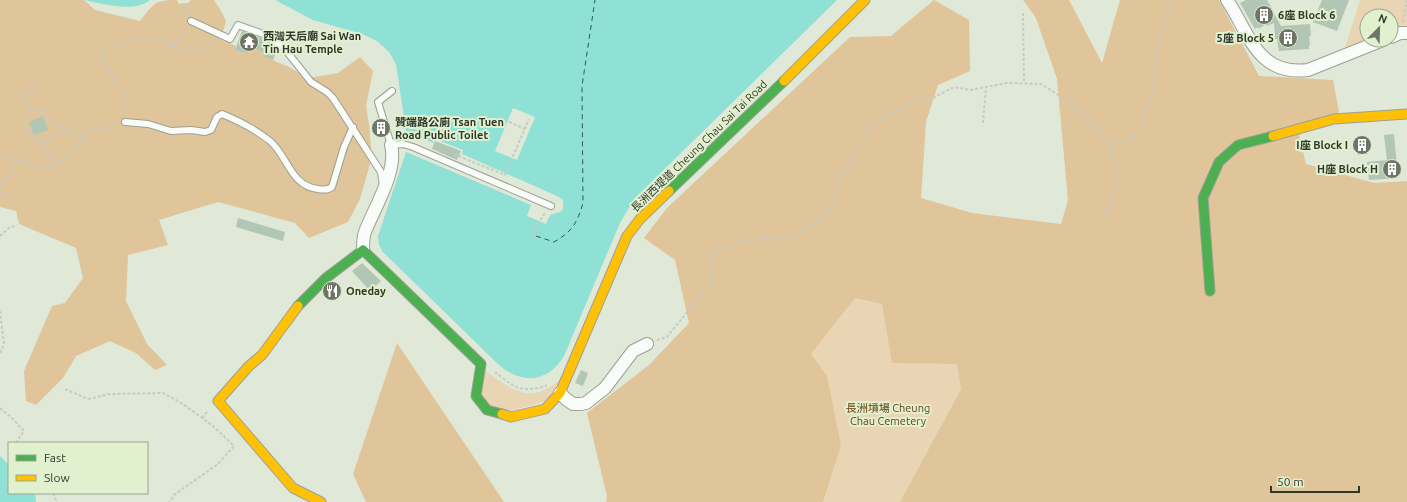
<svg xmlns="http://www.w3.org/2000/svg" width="1407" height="502" viewBox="0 0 1407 502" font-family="Ubuntu,'Noto Sans TC',sans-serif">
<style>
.green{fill:#e9d5b4}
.forest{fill:#e0c49a}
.water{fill:#8fe0d5}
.pier{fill:#e0e8d7}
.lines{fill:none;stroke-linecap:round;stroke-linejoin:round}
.ferry{stroke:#2b5c58;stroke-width:1;stroke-dasharray:5 4;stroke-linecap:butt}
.building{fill:#b2c6b5}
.lane-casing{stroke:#9ba194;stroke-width:8}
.street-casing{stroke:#9ba194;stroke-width:14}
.fast-casing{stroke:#9ba194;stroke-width:11}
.slow-casing{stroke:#9ba194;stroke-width:11}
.path{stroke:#c7cbc4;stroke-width:2;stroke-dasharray:3 2;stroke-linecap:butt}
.lane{stroke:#fafcf9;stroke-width:6}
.street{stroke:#fafcf9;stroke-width:12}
.fast{stroke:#4caf50;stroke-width:9}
.slow{stroke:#ffc107;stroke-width:9}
.labels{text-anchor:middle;stroke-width:4;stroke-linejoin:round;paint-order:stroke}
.poi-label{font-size:11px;font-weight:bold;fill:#31372b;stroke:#e1f0cf;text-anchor:start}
.street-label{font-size:11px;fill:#31372b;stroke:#e1f0cf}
.park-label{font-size:11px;fill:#684212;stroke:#e1f0cf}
</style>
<rect width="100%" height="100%" fill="#e0e8d7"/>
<path class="green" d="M1360,0H1407V25L1400,26L1391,29V16H1367V39L1345,48Z
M855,298L882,304L893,362L958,364L961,389L900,502H823L841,446L811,354Z
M484,370C502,382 523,402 546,389C552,386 557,382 562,378L547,401L510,411L490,407L481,394Z"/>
<path class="forest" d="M0,0H84L95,10L140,21C154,4 153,0 177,0L179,4L188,3L191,0H214L220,9L226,21L221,40L236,46L235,50L246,54L250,46L266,52L265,57L289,67L308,78L338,73L360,57L373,71L366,106L369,124L372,157L360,199L348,222L309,238L295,223L218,202L159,220L168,245L128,255L126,301L147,344L167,365L155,370L136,353L110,341L76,356L63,378L36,405L26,401L24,371L52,306L65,303L83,278L76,248L19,224L16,211L0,207Z
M934,0L969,20L970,71L938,85L926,122L921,198L972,213L1061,224L1068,200L1057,79L1036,18L1023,0H1069L1102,63L1120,0H1219L1259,76L1333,80L1339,112L1299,135L1306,164L1374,183L1407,181V502H900L961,389L957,364L892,363L882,304L855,298L811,354L827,376L841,446L823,502H606L607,496L587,413L649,365L689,323L675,260L644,238L667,208L850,37L891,36Z
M397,343L504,502H366L353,474Z"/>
<path class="water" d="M84,0H150C134,13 103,4 84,0Z
M275,0H837L634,199L620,223L564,356C548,382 524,385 500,366L383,252L379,245L378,236L406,152L531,205L527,216L546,224L550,215L560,212L563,209V200L557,196L462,154L463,150L435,139L433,143L406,131L396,64L389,52L377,41L362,34L313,20Z
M0,456L9,465V493H35L36,502H0Z"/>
<path class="pier" d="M513,108L535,117L517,160L495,151Z"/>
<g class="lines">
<path class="ferry" d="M536,236L554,242C573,231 577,223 583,203L582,86L595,0"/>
</g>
<path class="building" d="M1246,0H1267L1281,26L1310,24L1311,36H1309L1310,45H1309V49L1279,51L1277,39H1275L1274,23L1267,26L1266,24L1259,29L1258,27L1255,29L1240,3Z
M1322,0H1349L1337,31L1313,22Z
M242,31L261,38L269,44L268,47L277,50L273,60L264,57L266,53L250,46L247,54L235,50Z
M43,116L48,130L34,135L29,122Z
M1394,134L1398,178L1369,180L1367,162L1387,160L1384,135Z
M1366,136L1368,154L1358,155L1356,137Z
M435,141L461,151L457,160L432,149Z
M238,218L285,232L283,241L236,227Z
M362,263L381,281L370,291L352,271Z
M581,370L588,373L583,386L575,383Z"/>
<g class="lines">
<defs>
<path id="lane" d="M191,21L230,39L238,25L263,34L284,48L311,82L327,92L333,98L381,172L383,186
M392,91L378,102L391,145L403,144L413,147L551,206
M125,122L148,124L171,131L191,130L205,132L211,130L217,117L222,114C239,121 255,129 270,141C288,156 290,186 318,189C323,190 328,190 332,187L344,147L353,127"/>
<path id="street" d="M1227,0C1250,34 1257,76 1308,70L1383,40
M1391,37L1400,33H1407
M363,250C363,244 363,237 365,232C374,208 398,171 391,145
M560,393L566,399L573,404H581L586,403L605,388L633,351L647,344"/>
<path id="fast" d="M669,191L784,81
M1210,291L1203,198L1219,162L1238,145L1273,136
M298,306L326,278L363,250L481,364L476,396L487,410L502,414"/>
<path id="slow" d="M784,81L865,0
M1273,136L1334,119L1407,114
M298,306L262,355L249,366L218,401L293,488L321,502
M502,414L511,417L545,409L560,393L627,236L640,219L669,191"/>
</defs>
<use href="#lane" class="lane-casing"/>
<use href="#street" class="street-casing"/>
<use href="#fast" class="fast-casing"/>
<use href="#slow" class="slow-casing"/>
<path class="path" d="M183,3L185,11L188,15
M1023,13L1024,83
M1403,22L1407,0
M173,45C188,53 194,57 210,45V39
M37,86L25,93L24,105L42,112L46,116L59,124L64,130L85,136
M30,108C27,116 24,124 30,133C32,136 36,138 39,142C40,142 42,146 42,147C46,153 53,158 57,164
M42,112L47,109
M125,113V94L101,61L100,53L105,48L146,38L173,45L187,32L188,30
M509,122L525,129
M983,123L986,87
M40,142L66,131
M0,155L18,159L38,168L52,167L71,155L87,132L118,124
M455,157L456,155L505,175L529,119
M0,186L10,174L18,159
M0,192L10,201
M1104,214C1111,200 1117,184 1115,168C1113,156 1105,155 1112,141
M0,236L9,228L17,225
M536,236L533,235L536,227L545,213
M0,311L4,344L0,353
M657,340L667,337L713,280L712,253L743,241L794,236L821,220L833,206L839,177L854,158L869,129L887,114L899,110L914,100L931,99L954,87L971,90L1006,83L1041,84L1073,104L1090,123L1103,136L1118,144L1130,140L1141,124L1154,85L1157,53L1162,22L1171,0
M495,372C502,377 510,385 519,388C527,390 540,389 547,385
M65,389L88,399L110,394L163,393L183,404L213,426L234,446L218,464L174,495L169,502
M0,408L12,418L24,431L16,443
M202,418L208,411
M53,493L57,502"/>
<use href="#lane" class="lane"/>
<use href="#street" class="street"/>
<use href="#fast" class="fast"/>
<use href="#slow" class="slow"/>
</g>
<defs>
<symbol id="building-disc" viewBox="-11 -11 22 22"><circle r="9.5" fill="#6e7567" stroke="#e1f0cf"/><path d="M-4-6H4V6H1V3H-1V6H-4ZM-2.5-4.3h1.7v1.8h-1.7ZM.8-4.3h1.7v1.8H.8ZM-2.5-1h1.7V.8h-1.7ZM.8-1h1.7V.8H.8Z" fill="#fff"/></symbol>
<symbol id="temple-disc" viewBox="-11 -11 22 22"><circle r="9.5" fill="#6e7567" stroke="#e1f0cf"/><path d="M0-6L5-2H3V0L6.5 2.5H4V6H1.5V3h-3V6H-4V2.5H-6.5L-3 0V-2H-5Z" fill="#fff"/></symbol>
<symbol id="restaurant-disc" viewBox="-11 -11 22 22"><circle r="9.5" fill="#6e7567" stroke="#e1f0cf"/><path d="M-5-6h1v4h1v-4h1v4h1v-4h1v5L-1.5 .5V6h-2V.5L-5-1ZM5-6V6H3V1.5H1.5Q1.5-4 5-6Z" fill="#fff"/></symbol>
</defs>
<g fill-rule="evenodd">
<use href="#building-disc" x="1253" y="4" width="22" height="22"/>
<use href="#building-disc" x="1277" y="27" width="22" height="22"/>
<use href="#temple-disc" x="238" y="31" width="22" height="22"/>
<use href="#building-disc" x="370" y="117" width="22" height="22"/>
<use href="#building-disc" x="1351" y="134" width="22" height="22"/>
<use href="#building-disc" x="1381" y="158" width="22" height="22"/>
<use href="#restaurant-disc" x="321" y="280" width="22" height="22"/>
</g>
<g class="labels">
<g class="poi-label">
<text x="1278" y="19">6座 Block 6</text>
<text x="263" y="40">西灣天后廟 Sai Wan<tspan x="263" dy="13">Tin Hau Temple</tspan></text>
<text x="1274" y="42" text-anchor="end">5座 Block 5</text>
<text x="395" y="126">贊端路公廁 Tsan Tuen<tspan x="395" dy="13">Road Public Toilet</tspan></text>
<text x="1348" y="149" text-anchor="end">I座 Block I</text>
<text x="1378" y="173" text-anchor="end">H座 Block H</text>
<text x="346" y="295">Oneday</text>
</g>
<g class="street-label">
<text transform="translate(699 146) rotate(-44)" y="4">長洲西堤道 Cheung Chau Sai Tai Road</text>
</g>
<g class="park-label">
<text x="888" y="412">長洲墳場 Cheung<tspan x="888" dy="13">Chau Cemetery</tspan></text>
</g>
</g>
<rect x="8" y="442" width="140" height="52" fill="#e1f0cf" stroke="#9ba68d"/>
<rect x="16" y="455" width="20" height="6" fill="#4caf50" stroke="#9ba68d"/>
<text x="44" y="462" font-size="12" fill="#31372b">Fast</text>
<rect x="16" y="475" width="20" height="6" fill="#ffc107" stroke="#9ba68d"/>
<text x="44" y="482" font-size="12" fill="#31372b">Slow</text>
<g transform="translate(1379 28) rotate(23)"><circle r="19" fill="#e1f0cf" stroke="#9ba68d"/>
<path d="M0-3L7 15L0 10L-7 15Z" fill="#6e7567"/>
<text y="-6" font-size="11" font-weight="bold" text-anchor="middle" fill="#31372b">N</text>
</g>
<path d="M1271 486v6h88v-6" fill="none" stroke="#31372b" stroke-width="2"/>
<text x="1277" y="486" font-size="12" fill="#31372b" stroke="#e1f0cf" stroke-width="3" paint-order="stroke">50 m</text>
</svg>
